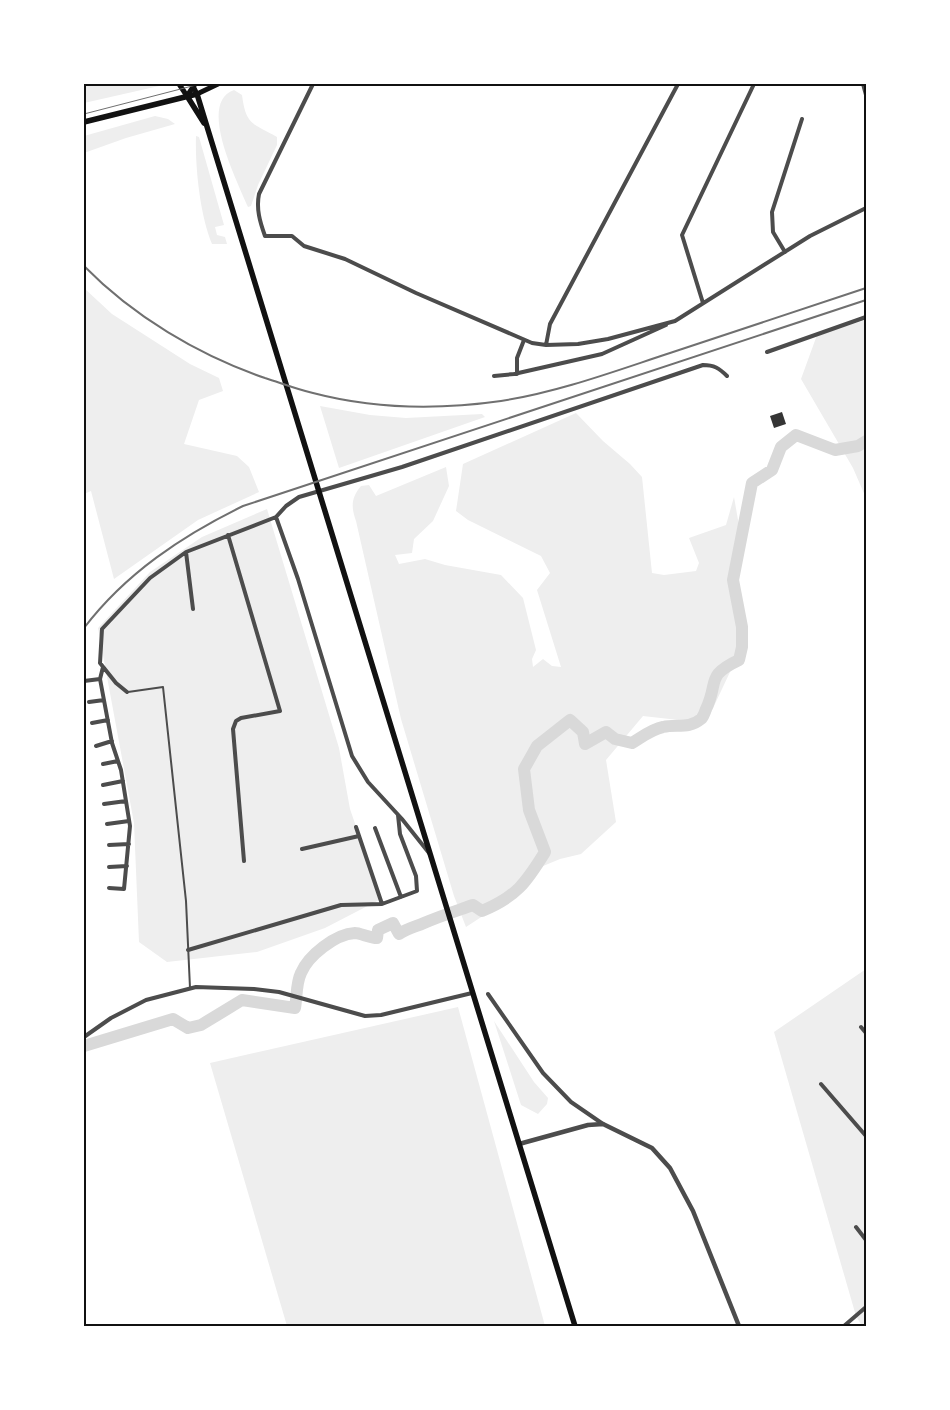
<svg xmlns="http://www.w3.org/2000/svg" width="950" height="1410" viewBox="0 0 950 1410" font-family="'Playfair Display',serif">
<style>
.green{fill:#eee}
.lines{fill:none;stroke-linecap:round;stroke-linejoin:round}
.river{stroke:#d9d9d9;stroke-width:12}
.building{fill:#353535}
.service{stroke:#4c4c4c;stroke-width:2}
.minor{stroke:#4c4c4c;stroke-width:4}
.tertiary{stroke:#4c4c4c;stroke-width:4.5}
.secondary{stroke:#111;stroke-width:5}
.primary{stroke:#111;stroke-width:5.5}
.tram{stroke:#707070;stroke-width:1}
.rail{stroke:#707070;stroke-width:2}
.neatline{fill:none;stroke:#111;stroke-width:2}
</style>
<rect width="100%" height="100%" fill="#fff"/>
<path class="green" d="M90,84H160L159,86L84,103V85Z
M234,90L242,95C246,125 252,123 277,137V145L258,185L251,206L248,207L247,205C237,180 197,103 234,90Z
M155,116L168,119L175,124L126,138L84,153V136Z
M196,136L199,137L224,225L215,227L217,235L225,237L227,244H212C200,215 195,167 196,136Z
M84,288L112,314L190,364L219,378L223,391L199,400L184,444L237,456L249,467L259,492L198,520L114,579L91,491L84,494Z
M866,320V498L853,468L801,379L817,335Z
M320,406L370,415L406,418L482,414L485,417L339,468Z
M576,413L603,441L630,464L642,477L652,573L664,575L696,571L699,563L689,538L726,525L734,497L741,537L729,590L742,605L738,655L706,723L643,716L606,760L616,822L581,854L560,859L536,869L518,893L466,927L454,896L401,719L356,521C351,507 351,498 361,486L369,485L376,496L446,467L449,486L433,521L414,539L412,553L395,555L399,564L425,559L445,565L501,575L523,598L536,650L532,659L533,667L543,659L552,666L561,667L537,590L550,573L541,556L468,520L456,511L463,464Z
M267,509L339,748L350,809L381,899L325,928L257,952L167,962L139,942L134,823L98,628L150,572L202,537Z
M866,969V1326H862L856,1316L774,1032Z
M458,1007L545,1326H287L210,1063Z
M494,1021L534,1082L548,1098L547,1104L538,1114L521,1105Z"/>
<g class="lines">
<path class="river" d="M84,1046L173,1019L188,1028L201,1025L242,1000L295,1008C297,997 296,983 301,973C308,956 335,934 355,933C360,933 370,938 377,938L378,930L393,923L399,934C408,928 415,927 424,923C440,916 456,911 473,905L482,911C516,897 526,883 545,852L529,810L524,769L537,746L570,720L583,732L585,744L606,732L615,739L632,743C642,737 652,729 663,727C677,724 689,729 701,719C703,717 705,712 706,709C719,682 705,676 739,660L742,647V627L733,580L752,483L772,470L781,447L796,435L835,450L858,446L866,441"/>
</g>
<path class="building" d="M782,412L786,424L774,428L770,416Z"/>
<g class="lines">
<path class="service" d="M128,692L163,687L186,901L190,988"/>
<path class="minor" d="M313,84L259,194C256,209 260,222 265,236H292L304,246L345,259L416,293L532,343L546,345L578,344L608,339L675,321L810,236L866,208
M863,84L866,95
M785,252L773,232L772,212L802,119
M703,303L682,235L754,84
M546,345L550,324L678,84
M767,352L866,317
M517,374V358L524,340
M494,376L514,374L602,354L666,325
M276,517L298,579L352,756L368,782L402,819L429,853
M228,535L280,711L241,718L236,721L233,729L244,861
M193,609L186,552L276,517L286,506L299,497L402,467L703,365C714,365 719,368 727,376
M103,667L100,679L112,743L121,770L130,826L124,889L109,888
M84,681L100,679
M127,692L116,683L100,663L102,629L150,578L186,552
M89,702L104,700
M92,723L108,720
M96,746L112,741
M103,764L118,761
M103,785L123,781
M104,804L126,801
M107,824L129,821
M356,827L382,904L417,891L416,876L400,834L398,815
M375,828L401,897
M109,845L129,844
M302,849L359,836
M109,867L127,866
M188,950L341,905L382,904
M488,994L543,1073L571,1102L603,1124
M861,1027L866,1033
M84,1037L111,1018L146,1000L196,987L254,989L279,992L365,1016L381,1015L472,993
M821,1084L866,1136
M856,1227L866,1240
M844,1326L866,1307"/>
<path class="tertiary" d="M519,1144L588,1125L603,1124L652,1148L670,1168L693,1211L739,1326"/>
<path class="secondary" d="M179,84L187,96L195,84
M192,84L197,94L218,84"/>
<path class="primary" d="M187,96L204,123
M84,122L197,94L575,1326"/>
<path class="tram" d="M84,114L200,84"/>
<path class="rail" d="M84,266C133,316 198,355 265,378C281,383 296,389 313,393C374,409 438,410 501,401C559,392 615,371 670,353C736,331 801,309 866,288
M84,628C126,573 182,536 243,506L866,300"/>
</g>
<rect width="950" height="1410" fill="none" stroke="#ffffff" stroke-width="170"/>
<rect x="85" y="85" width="780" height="1240" class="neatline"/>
</svg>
